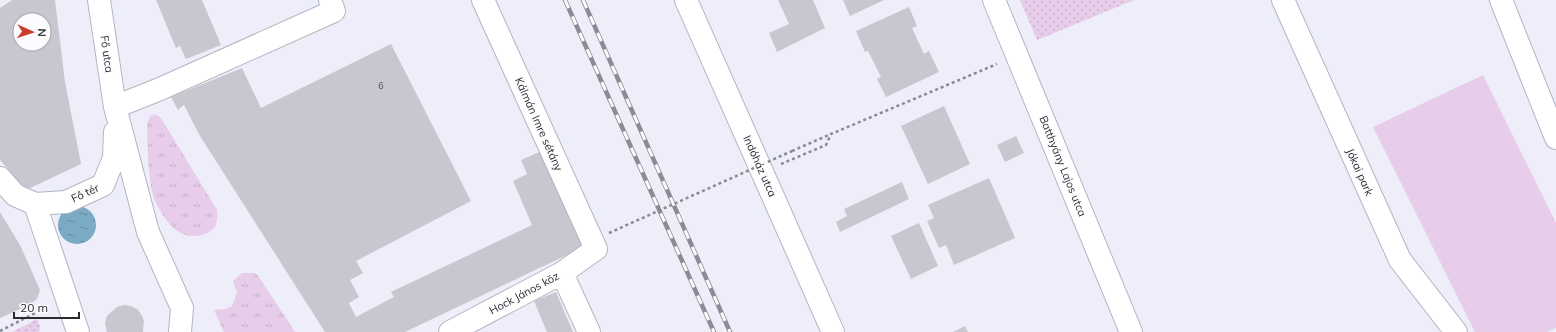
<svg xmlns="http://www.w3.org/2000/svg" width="1556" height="332" viewBox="0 0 1556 332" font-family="Mulish,sans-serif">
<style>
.grass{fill:url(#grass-tufts)}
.park{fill:url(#park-dots)}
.pitch{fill:#e7cde9}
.water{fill:url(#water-ripples)}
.building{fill:#c9c6d0;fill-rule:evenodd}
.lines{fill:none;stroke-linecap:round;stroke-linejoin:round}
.minor-casing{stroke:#b3b5c0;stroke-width:24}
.path{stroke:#898a91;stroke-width:2.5;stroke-dasharray:3 3;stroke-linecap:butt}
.minor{stroke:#fff;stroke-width:22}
.rail-casing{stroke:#8a8b93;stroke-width:4.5}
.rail{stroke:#fcfcff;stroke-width:3;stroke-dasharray:9;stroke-linecap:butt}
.path-bridge{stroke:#898a91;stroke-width:2.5;stroke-dasharray:3 3;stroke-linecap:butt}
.labels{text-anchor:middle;stroke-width:3.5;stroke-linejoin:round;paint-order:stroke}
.number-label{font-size:9px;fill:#525257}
.street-label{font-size:11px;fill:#2a2b2f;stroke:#fcfcff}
</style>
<defs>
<pattern id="grass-tufts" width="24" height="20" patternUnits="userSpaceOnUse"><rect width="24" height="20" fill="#e7cde9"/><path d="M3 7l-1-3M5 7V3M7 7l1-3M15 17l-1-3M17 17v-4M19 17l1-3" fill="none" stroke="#c6b0c8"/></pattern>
<pattern id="park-dots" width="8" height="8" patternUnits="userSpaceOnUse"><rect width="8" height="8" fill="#e7cde9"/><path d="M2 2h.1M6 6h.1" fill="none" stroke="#c6b0c8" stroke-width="1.8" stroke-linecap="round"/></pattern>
<pattern id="water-ripples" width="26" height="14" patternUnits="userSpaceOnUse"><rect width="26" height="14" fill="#7baac5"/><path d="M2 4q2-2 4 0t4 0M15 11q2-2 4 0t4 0" fill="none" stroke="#658ba0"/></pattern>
</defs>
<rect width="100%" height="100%" fill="#edeefa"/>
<path class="grass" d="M155,114L161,118L217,210C217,216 218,223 214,228C208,236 191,238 183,234C172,230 163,216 158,207C147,188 148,147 147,125L150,116Z
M242,273H255L259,277L295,332H224L214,310L225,309L232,306L237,293L233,281Z"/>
<path class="park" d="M1020,0H1134L1037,40Z
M37,319L40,326L39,332H12Z"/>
<path class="pitch" d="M1483,75L1556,223V328L1547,332H1475L1373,127Z"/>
<path class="water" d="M58 225a19 19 0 1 1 38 0a19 19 0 1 1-38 0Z"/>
<path class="building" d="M12,0H55L65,82L81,164L26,190L0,160V8ZM20,20H44V44H20Z
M156,0H202L221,45L186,59L180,46L176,48Z
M778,0H813L825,28L777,52L769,33L789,24Z
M843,0H884L850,16Z
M909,7L917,26L912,28L924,54L929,51L939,72L886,97L877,79L881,77L868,51L865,52L856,31Z
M391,44L471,201L356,261L363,273L350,280L359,297L349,303L356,317L394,297L391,292L532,225L513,181L527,174L521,160L544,150L588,245L405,332H325L200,136L184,105L178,110L171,97L242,68L261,108Z
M944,106L970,164L928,184L901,126Z
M1016,136L1024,153L1005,162L997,145Z
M989,178L1015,238L954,265L946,245L939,248L927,221L934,218L928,205Z
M902,182L909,199L840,232L836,222L847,216L844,209Z
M0,212L20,245L40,290L37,299L29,305L0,318Z
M919,223L938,266L911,279L891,236Z
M556,292L573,332H547L534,301Z
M124,305L131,306L137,309L141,314L144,321L143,332H107L105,323L107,316L117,307Z
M965,326L968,332H953Z"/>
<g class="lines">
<defs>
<path id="minor" d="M99,0L115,107L148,232L182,308L180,332
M686,0L833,332
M994,0L1131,332
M1283,0L1400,260L1456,332
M1501,0L1556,138
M115,107L160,89L334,11L330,0
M0,178L15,195L35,204L66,202L103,185L114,158L115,132
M35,204L78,332
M562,273L589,332
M450,332L562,273L596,249L483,0"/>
</defs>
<use href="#minor" class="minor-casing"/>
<path class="path" d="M792,151L831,134
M781,164L826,145L831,134L997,64
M0,331L47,307"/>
<use href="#minor" class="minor"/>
<defs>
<path id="rail" d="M565,0L714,332
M583,0L730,332"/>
</defs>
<use href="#rail" class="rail-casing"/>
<use href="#rail" class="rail"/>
<path class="path-bridge" d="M609,233L792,151"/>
</g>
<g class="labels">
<g class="number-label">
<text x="381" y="89">6</text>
</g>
<g class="street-label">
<text transform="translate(107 54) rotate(82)" y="4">Fő utca</text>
<text transform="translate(539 124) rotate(66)" y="4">Kálmán Imre sétány</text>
<text transform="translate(760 166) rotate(66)" y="4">Indóház utca</text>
<text transform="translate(1063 166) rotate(68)" y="4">Batthyány Lajos utca</text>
<text transform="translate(1360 172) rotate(66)" y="4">Jókai park</text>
<text transform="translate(85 193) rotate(-25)" y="4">Fő tér</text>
<text transform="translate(524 293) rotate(-28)" y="4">Hock János köz</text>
</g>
</g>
<g transform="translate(32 32) rotate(93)"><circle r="19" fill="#fcfcff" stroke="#a8a8ac"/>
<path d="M0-3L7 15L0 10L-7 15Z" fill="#c93d2c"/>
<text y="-6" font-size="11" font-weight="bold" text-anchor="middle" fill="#2a2b2f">N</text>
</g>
<path d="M14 312v6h65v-6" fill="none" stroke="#2a2b2f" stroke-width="2"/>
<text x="20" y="312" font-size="12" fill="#2a2b2f" stroke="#fcfcff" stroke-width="3" paint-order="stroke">20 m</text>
</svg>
